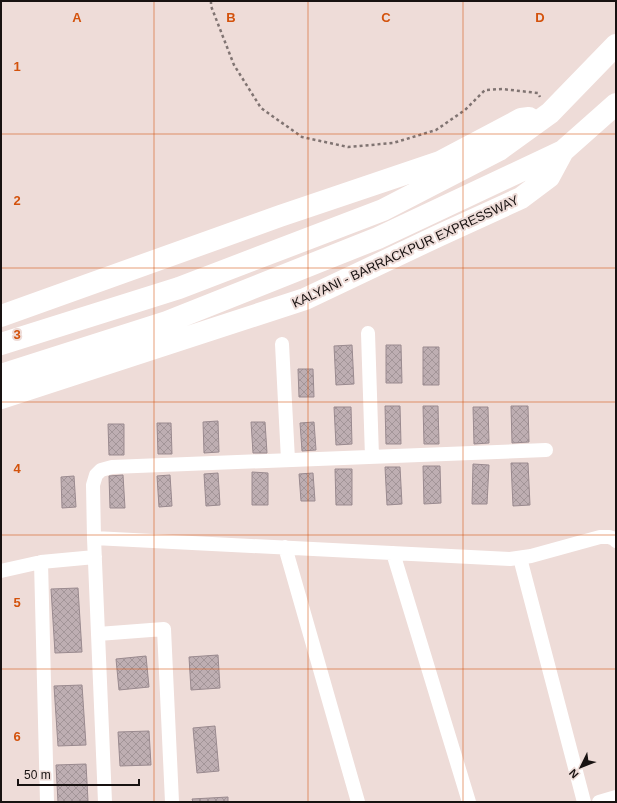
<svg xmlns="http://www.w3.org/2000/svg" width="617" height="803" viewBox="0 0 617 803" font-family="Arial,sans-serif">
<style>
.building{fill:url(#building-cross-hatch);stroke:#9a8a8f}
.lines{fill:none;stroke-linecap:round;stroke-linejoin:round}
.path{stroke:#807472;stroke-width:2.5;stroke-dasharray:3 3;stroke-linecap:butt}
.street{stroke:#fff;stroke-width:14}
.highway{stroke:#fff;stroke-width:22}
.grid{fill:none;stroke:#d3520c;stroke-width:1;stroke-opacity:0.55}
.labels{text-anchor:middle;stroke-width:4;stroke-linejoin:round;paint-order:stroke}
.street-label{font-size:13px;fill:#181211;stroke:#eedcd8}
.grid-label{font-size:13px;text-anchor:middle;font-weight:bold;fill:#d3520c;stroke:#eedcd8;stroke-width:4;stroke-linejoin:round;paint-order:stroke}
</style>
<defs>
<pattern id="building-cross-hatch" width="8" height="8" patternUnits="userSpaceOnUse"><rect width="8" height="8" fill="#beaeb2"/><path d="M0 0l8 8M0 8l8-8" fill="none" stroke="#a39598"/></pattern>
</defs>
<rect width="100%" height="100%" fill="#eedcd8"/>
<path class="building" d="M352,345L354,384L336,385L334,346Z
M386,345H401L402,383H386Z
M423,347H439V385H423Z
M298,369H313L314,397H299Z
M385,406H400L401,444H386Z
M423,406H438L439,444H424Z
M511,406H528L529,442L512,443Z
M334,407H351L352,444L336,445Z
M473,407H488L489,443L474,444Z
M218,421L219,452L204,453L203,422Z
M251,422H265L267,453H253Z
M314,422L316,450L302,451L300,423Z
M157,423H171L172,454H158Z
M108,424H124V455H109Z
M511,463H528L530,505L513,506Z
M473,464L489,465L487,504H472Z
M423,466H440L441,503L424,504Z
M385,467H400L402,504L387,505Z
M335,469H352V505H336Z
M252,472L268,473V505H252Z
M218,473L220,505L206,506L204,474Z
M313,473L315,501H301L299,474Z
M123,475L125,508H110L109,476Z
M170,475L172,506L159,507L157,476Z
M74,476L76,507L62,508L61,477Z
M78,588L82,652L55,653L51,589Z
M218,655L220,688L191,690L189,657Z
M146,656L149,687L119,690L116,659Z
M82,685L86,745L58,746L54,686Z
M215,726L219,771L197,773L193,728Z
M149,731L151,765L120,766L118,732Z
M86,764L88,801L58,802L56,765Z
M228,797V802H193L192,799Z"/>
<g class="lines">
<path class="path" d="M211,1V6L234,65L261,108L302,137L348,147L393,143L436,130L465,110L485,90L502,89L538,93L540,97"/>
<path class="street" d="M368,333L372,457
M282,344L288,460
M94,538L510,559L531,556L600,537H609L615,539L616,541
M285,547L358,802
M393,553L469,802
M520,558L584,802
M41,562L47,802
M1,571L41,562L95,557
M98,634L164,629L172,802
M105,802L94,538L93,485L96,475L101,470L112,467L546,450
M599,802L616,797"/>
<path class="highway" d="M1,316L280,216L440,162L521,119L529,118
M1,344L179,288L383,210L499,150L550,113L616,45
M1,375L167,322L378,238L563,151
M1,398L305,299L438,236L521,198L549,177L563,151L616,104"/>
</g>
<path class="grid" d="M154,1V802M308,1V802M463,1V802M1,134H616M1,268H616M1,402H616M1,535H616M1,669H616"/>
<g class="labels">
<g class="street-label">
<text transform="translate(405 251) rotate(-25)" y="5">KALYANI - BARRACKPUR EXPRESSWAY</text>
</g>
</g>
<g class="grid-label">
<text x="77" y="22">A</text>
<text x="231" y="22">B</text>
<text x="386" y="22">C</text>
<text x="540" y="22">D</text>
<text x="17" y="71">1</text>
<text x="17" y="205">2</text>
<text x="17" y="339">3</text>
<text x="17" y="473">4</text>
<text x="17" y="607">5</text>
<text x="17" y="741">6</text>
</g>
<rect width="617" height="803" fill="none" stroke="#181211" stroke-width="4"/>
<g transform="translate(581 767) rotate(227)" stroke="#eedcd8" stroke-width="3" paint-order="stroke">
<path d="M0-3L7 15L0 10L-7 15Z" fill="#181211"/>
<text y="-6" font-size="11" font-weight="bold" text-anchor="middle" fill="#181211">N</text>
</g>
<path d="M18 779v6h121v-6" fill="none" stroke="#181211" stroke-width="2"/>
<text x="24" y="779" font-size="12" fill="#181211" stroke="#eedcd8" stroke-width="3" paint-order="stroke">50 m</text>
</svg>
